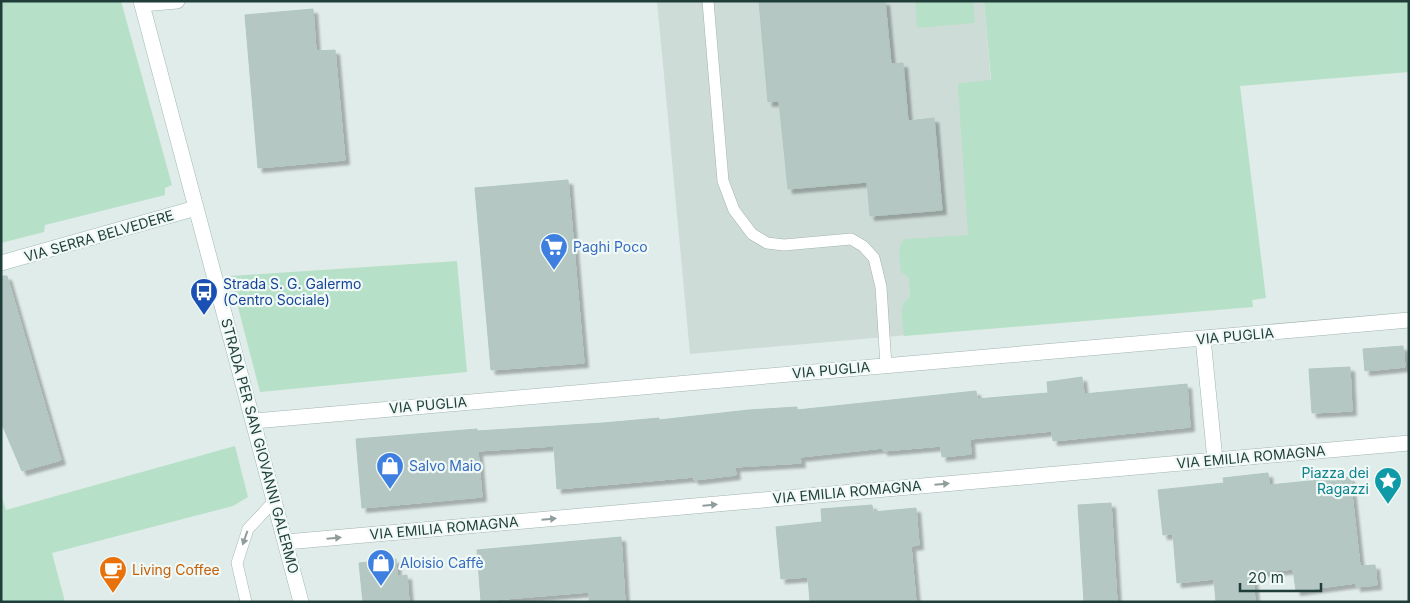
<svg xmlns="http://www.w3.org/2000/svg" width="1410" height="603" viewBox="0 0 1410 603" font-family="Inter,sans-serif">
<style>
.built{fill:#cedcd8}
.green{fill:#b6e0c7}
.building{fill:#b5c7c2;stroke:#b1c7c1;filter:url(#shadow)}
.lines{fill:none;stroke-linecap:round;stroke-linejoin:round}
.lane-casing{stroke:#a2b4b1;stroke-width:12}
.street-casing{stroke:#a2b4b1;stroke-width:16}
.secondary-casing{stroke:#9db9b3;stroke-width:16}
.lane{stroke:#fff;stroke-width:11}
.street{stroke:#fff;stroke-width:15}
.secondary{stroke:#fff;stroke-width:15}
.oneway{fill:#8f9e9c}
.labels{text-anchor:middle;stroke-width:4.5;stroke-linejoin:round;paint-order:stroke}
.street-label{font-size:14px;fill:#1f3e3a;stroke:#f0f9f6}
.shop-label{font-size:14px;fill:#366cbe;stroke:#f0f9f6;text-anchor:start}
.transit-label{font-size:14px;fill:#164399;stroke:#f0f9f6;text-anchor:start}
.culture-label{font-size:14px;fill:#0d838f;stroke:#f0f9f6;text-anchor:end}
.food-label{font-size:14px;fill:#c56008;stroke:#f0f9f6;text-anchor:start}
</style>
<defs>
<filter id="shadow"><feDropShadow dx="4.5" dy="4.5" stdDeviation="1" flood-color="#0004"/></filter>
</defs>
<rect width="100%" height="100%" fill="#e0ece9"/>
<path class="built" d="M657,1H984L1011,326L690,354Z"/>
<path class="green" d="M1,1H121L172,185L165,188V195L45,225L44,232L1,243Z
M915,1H973L975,23L917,28Z
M984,1H1409V72L1240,86L1266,298L1252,300L1253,307L904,336C903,322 897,305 910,297L909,277L901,272C900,261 896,247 905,239L968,235L958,88V84L961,83L991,80Z
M457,261L467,372L260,392L230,276Z
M235,446L248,497L233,506L52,553L65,602H1V495L6,510Z"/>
<path class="building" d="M759,1H885L891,64L903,63L908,121L934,118L942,210L870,216L867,182L788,189L779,101L768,102Z
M313,9L316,51L335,50L345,160L258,168L245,15Z
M568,180L584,363L491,370L475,188Z
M1,276H7L61,460L22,471L1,422Z
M1403,346L1405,367L1365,371L1363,349Z
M1350,367L1352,411L1312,413L1309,369Z
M1082,377L1084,394L1187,384L1190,427L1053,441L1052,431L970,439L971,454L942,457L941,446L883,451V448L800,457L801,463L735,467L736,475L694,480V477L557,489L554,446L478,451L482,497L362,508L356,439L477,429V431L603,423L659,418V420L749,410L797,407V410L976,391L977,399L1048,393L1047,382Z
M1268,473L1269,485L1350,477L1360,566L1375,565L1377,585L1356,587V583L1296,591L1293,569L1253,573L1255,602H1216L1214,579L1177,583L1173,534L1163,535L1158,490L1224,483L1223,478Z
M1111,503L1117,602H1084L1078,505Z
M872,505L873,512L916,508L919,545L911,546L916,602H810L808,577L781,579L776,527L822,522L821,509Z
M621,537L625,602H589V592L481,601L477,550Z
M396,559L397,576L407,575L409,602H363L359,563Z"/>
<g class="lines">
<defs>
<path id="lane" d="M708,1L723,181L734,210L752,234L767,243L784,245L851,239L863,246L874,258L881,287L886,366
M246,602L237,563L248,529L275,500"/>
<path id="street" d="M142,4L177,1
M1203,338L1215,460
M254,421L1409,320
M286,542L1409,443"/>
<path id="secondary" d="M141,1L301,602
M1,263L196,208"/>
</defs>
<use href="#lane" class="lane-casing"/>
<use href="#street" class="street-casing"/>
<use href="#secondary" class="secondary-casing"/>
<use href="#lane" class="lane"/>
<use href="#street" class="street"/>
<use href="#secondary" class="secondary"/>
</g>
<defs><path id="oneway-solid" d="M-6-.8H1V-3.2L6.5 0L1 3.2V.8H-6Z" transform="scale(1.25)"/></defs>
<g class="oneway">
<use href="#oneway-solid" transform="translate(942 484) rotate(-5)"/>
<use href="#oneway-solid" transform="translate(710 505) rotate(-5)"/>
<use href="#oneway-solid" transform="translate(549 519) rotate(-5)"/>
<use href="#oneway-solid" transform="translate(245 538) rotate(109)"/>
<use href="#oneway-solid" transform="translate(334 538) rotate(-5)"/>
</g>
<defs>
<symbol id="supermarket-pin" viewBox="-11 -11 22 30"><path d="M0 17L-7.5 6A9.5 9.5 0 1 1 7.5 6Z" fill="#3f7fe0" stroke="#f0f9f6"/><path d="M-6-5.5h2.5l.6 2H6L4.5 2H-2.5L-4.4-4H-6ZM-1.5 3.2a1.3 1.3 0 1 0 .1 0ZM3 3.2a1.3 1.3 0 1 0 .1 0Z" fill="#fff"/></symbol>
<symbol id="bus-pin" viewBox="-11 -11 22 30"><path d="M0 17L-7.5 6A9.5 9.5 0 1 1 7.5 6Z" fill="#1a4fb4" stroke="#f0f9f6"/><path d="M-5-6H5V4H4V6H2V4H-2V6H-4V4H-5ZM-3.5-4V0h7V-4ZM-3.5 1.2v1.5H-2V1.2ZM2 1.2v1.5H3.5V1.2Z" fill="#fff"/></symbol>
<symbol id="shop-pin" viewBox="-11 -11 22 30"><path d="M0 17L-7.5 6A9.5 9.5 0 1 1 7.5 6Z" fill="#3f7fe0" stroke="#f0f9f6"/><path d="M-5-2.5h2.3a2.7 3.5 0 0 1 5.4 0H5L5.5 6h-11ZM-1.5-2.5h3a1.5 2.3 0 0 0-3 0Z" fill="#fff"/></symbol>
<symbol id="sight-pin" viewBox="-11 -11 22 30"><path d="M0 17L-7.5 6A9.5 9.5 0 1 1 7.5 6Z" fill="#0f9aa8" stroke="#f0f9f6"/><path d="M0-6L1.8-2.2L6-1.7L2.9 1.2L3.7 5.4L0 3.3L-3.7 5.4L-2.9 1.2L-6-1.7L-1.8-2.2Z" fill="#fff"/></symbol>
<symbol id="cafe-pin" viewBox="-11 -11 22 30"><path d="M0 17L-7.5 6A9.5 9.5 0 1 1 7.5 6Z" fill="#e8710a" stroke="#f0f9f6"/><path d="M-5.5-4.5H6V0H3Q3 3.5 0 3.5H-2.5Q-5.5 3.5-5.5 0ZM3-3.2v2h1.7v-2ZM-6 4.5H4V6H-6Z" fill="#fff"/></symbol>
</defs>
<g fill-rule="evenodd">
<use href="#supermarket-pin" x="538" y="231" width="32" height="43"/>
<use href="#bus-pin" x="188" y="276" width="32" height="43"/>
<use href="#shop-pin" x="374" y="450" width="32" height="43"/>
<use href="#sight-pin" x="1372" y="465" width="32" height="43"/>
<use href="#shop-pin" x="365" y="547" width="32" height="43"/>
<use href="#cafe-pin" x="97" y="554" width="32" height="43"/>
</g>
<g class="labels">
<g class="street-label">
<text transform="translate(99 236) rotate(-16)" y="5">VIA SERRA BELVEDERE</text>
<text transform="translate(1235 336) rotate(-5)" y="5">VIA PUGLIA</text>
<text transform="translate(831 370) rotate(-5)" y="5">VIA PUGLIA</text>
<text transform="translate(428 405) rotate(-5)" y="5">VIA PUGLIA</text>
<text transform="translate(260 446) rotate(75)" y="5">STRADA PER SAN GIOVANNI GALERMO</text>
<text transform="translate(1251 457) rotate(-5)" y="5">VIA EMILIA ROMAGNA</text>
<text transform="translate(847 492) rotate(-5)" y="5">VIA EMILIA ROMAGNA</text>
<text transform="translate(444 528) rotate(-5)" y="5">VIA EMILIA ROMAGNA</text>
</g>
<g class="shop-label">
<text x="573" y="252">Paghi Poco</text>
<text x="409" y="471">Salvo Maio</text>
<text x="400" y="568">Aloisio Caffè</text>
</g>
<g class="transit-label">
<text x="223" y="289">Strada S. G. Galermo<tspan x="223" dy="16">(Centro Sociale)</tspan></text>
</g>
<g class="culture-label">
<text x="1369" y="478">Piazza dei<tspan x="1369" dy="16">Ragazzi</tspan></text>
</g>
<g class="food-label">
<text x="132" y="575">Living Coffee</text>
</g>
</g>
<rect width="1410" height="603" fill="none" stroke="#1f3e3a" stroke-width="5"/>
<path d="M1240 583v8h81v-8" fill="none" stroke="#1f3e3a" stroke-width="2.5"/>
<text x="1248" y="583" font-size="15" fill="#1f3e3a" stroke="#f0f9f6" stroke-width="4" paint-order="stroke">20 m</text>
</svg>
